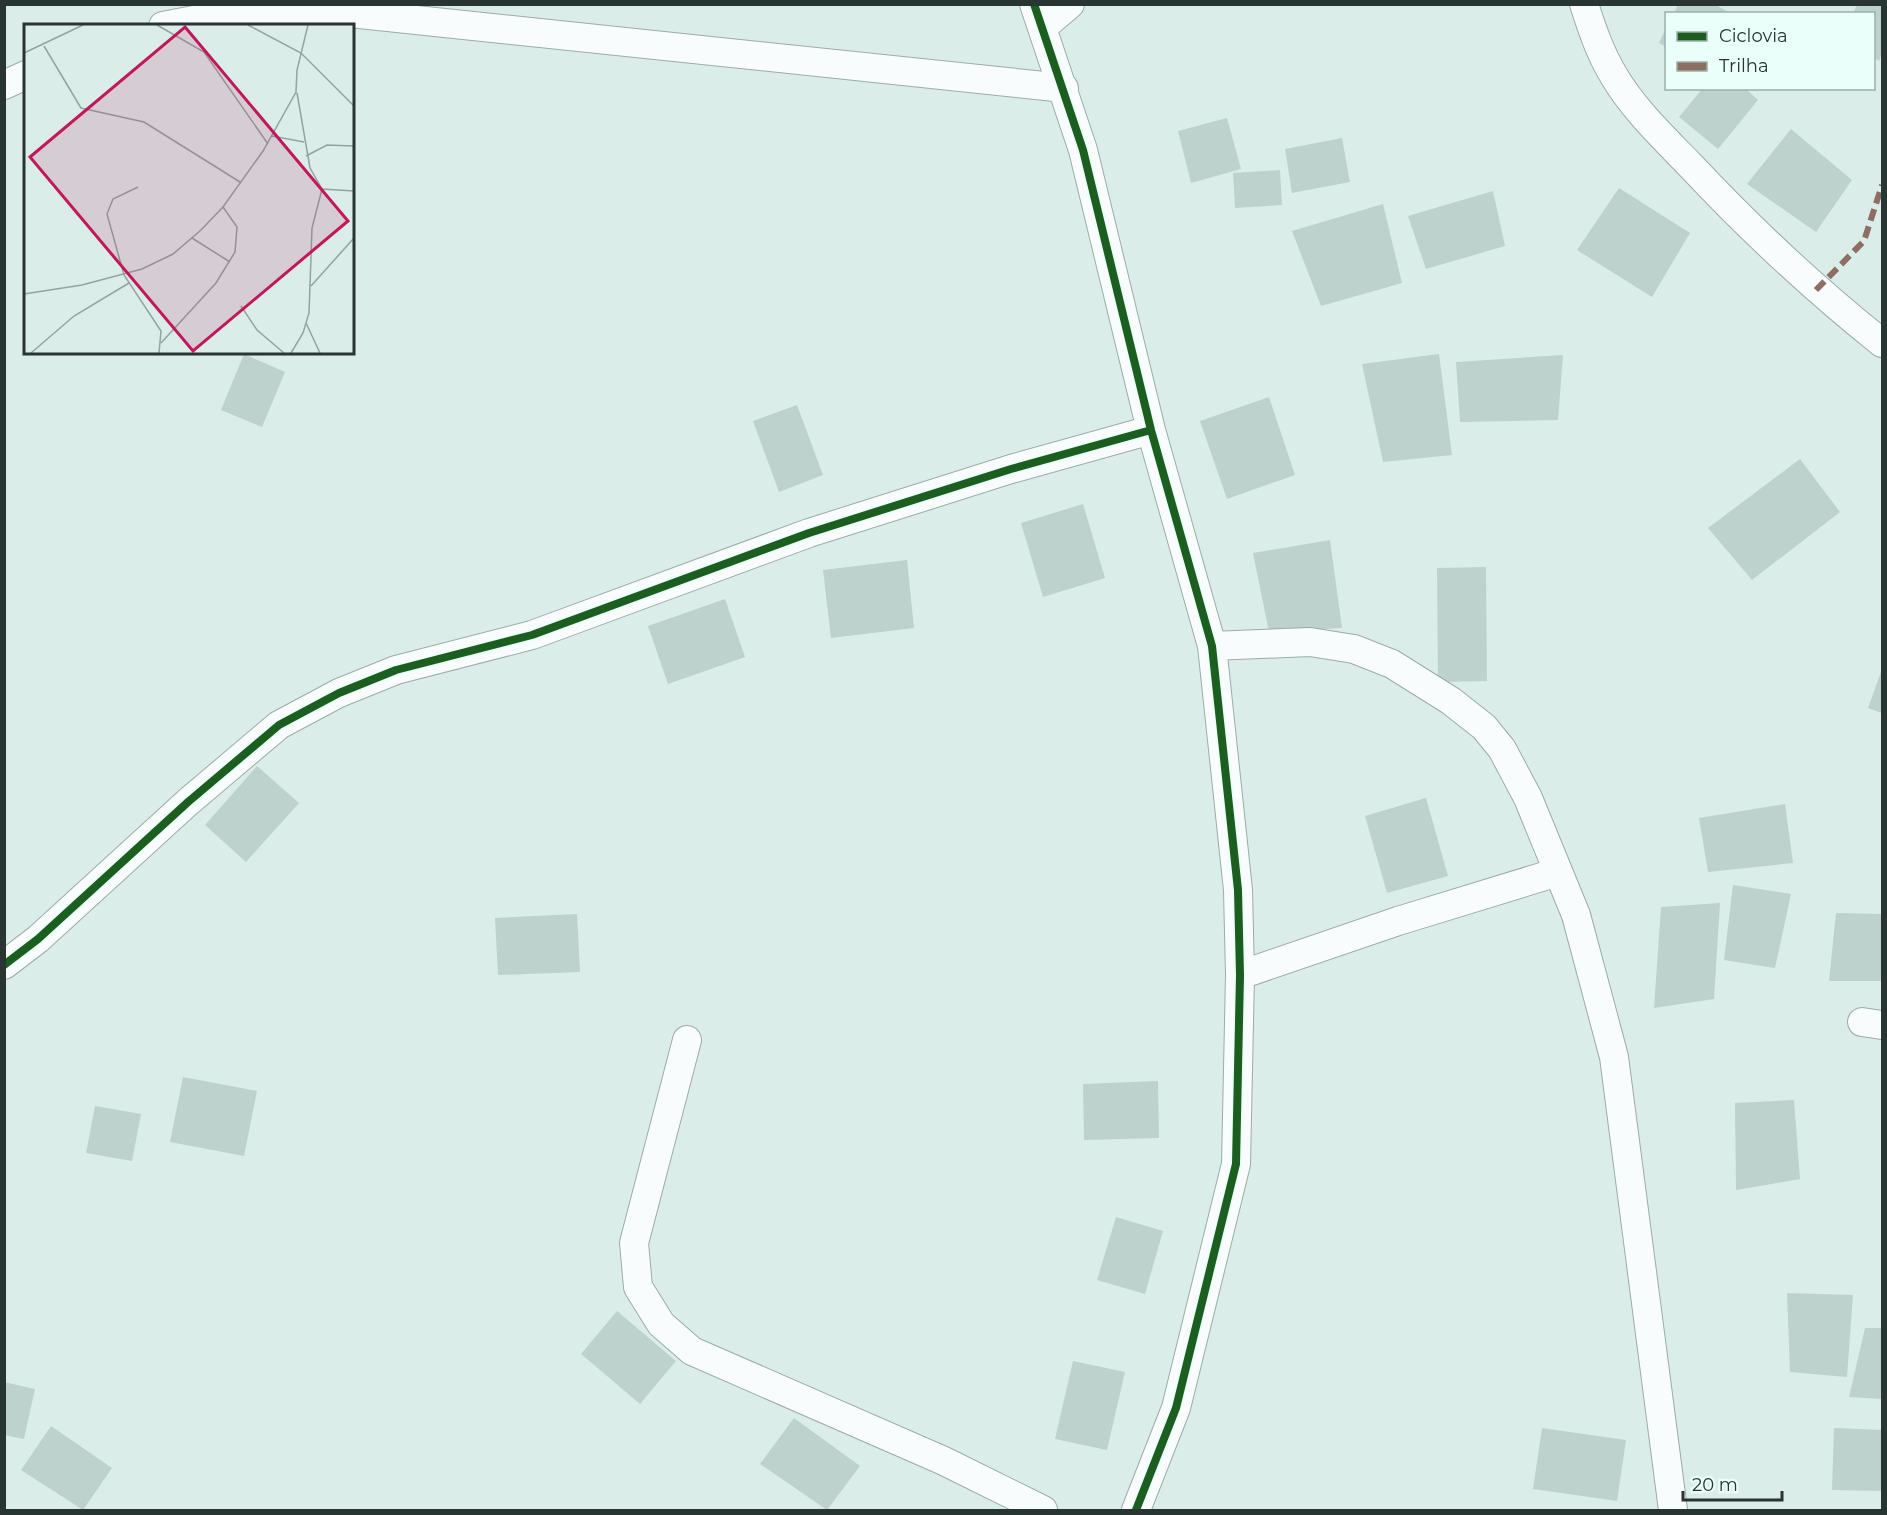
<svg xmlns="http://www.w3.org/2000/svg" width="1887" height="1515" viewBox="0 0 1887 1515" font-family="Montserrat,sans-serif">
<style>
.building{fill:#bdd2cd}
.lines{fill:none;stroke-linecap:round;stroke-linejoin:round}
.street-casing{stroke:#9caca8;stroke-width:30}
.street{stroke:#f9fcfc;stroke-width:28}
.quiet{stroke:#8d6e63;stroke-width:6;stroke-dasharray:12 6;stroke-linecap:butt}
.cycleway-casing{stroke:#eafffa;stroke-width:11}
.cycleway{stroke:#1b5e20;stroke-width:8}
.inset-road{fill:none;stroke:#93a3a0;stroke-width:1.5}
.view{fill:#c2185b;fill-opacity:0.15;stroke:#c2185b;stroke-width:3}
.inset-edge{fill:none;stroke:#283532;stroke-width:3}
</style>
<rect width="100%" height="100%" fill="#daede9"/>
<path class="building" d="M1678,4H1714L1732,14H1674Z
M1857,4H1882V53L1879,61L1874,58V14H1853Z
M1666,28V47L1659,43Z
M1703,88H1745L1758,100L1718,149L1679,117Z
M1227,118L1241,169L1191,183L1178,131Z
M1791,129L1852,180L1816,232L1747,184Z
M1342,138L1350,182L1292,193L1285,149Z
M1280,170L1282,205L1235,208L1233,173Z
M1619,188L1690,233L1652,297L1577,250Z
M1493,191L1505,246L1426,269L1408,216Z
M1383,204L1402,283L1321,306L1292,231Z
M244,354L285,372L262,427L221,410Z
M1439,354L1452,455L1383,462L1362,364Z
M1563,355L1558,420L1460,422L1456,362Z
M1269,397L1295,475L1227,499L1200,421Z
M797,405L823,475L779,492L753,421Z
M1800,459L1840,512L1752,580L1708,528Z
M1083,504L1105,578L1043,597L1021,523Z
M1330,540L1342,628L1269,632L1253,553Z
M907,560L914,628L831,638L823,570Z
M1486,567L1487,681L1438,682L1437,568Z
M725,599L745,657L668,684L648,626Z
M1882,669V713L1868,708Z
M257,766L299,803L246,862L205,825Z
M1426,798L1448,876L1387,893L1365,816Z
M1785,804L1793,863L1708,872L1699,818Z
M1733,885L1791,894L1775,968L1724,960Z
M1720,903L1714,999L1654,1008L1661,907Z
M1836,913L1882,914V981H1829Z
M577,914L580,972L498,975L495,918Z
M183,1077L257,1091L244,1156L170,1142Z
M1158,1081L1159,1138L1084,1140L1083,1084Z
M1794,1100L1800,1179L1736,1190L1735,1103Z
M95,1106L141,1114L132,1161L86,1153Z
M1116,1217L1163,1231L1145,1294L1097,1280Z
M1787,1293L1853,1295L1847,1377L1790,1372Z
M617,1311L676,1361L640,1404L581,1354Z
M1865,1328H1882V1399L1849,1397Z
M1073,1361L1125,1372L1107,1450L1055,1439Z
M4,1382L35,1389L24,1439L4,1435Z
M794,1418L860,1466L827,1510L760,1464Z
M51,1426L112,1468L83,1510L21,1470Z
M1542,1428L1626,1440L1617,1501L1533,1489Z
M1834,1428L1882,1430V1491L1832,1490Z"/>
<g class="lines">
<defs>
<path id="street" d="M1034,4L1083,150L1151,430L1212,646L1238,890L1240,975L1236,1164L1176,1408L1136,1510
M1584,4C1592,29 1600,53 1614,76C1634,110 1664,138 1691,166C1752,231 1813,288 1882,343
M163,26L235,12L331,11L1064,88
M1043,27L1070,4
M4,85L26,75
M1212,646L1310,642L1354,649L1392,664L1451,701L1484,727L1502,749L1528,798L1576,915L1614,1057L1673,1510
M4,965L38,939L188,802L279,725L339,693L396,670L532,635L809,533L1011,469L1151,430
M1240,975L1398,921L1558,872
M1862,1022L1882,1025
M687,1040L634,1243L638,1287L661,1324L692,1351L944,1461L1043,1510"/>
</defs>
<use href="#street" class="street-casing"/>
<use href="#street" class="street"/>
<path class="quiet" d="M1816,290L1864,241L1882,185"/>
<defs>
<path id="cycleway" d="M1034,4L1083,150L1151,430L1212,646L1238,890L1240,975L1236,1164L1176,1408L1136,1510
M4,965L38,939L188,802L279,725L339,693L396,670L532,635L809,533L1011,469L1151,430"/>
</defs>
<use href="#cycleway" class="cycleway-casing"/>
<use href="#cycleway" class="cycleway"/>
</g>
<g transform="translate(24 24)">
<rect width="330" height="330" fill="#daede9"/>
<path class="inset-road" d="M133,1L180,28L244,120M224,1L277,29L330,82M20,22L57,84L120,98L216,158M0,29L59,1M248,112L280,118M282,132L303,121L330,122M114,163L89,175L83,190L100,251L137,307L135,329M298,165L330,167M168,214L206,238M287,262L330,214M0,270L58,261L118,245L149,230L177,206L199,183L239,127L272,68L273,46L284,1M217,282L233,306L260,329M282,299L296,329M137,319L192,259L211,228L213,203L199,183M7,329L50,292L105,259M267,329L279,309L285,289L288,204L298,165L286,144L273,69"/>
<path class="view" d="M161,3L324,197L169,327L6,133Z"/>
<rect width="330" height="330" class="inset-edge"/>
</g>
<rect width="1887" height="1515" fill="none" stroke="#283532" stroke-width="12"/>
<rect x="1665" y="12" width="210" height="78" fill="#eafffa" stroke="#9caeaa" stroke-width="1.5"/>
<rect x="1677" y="32" width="30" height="9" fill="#1b5e20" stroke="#9caeaa" stroke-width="1.5"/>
<text x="1719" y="42" font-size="18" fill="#283532">Ciclovia</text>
<rect x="1677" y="62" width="30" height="9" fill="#8d6e63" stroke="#9caeaa" stroke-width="1.5"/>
<text x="1719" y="72" font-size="18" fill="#283532">Trilha</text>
<path d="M1683 1491v9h99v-9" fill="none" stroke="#283532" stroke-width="3"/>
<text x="1692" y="1491" font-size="18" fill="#283532" stroke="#eafffa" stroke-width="4.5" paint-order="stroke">20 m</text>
</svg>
